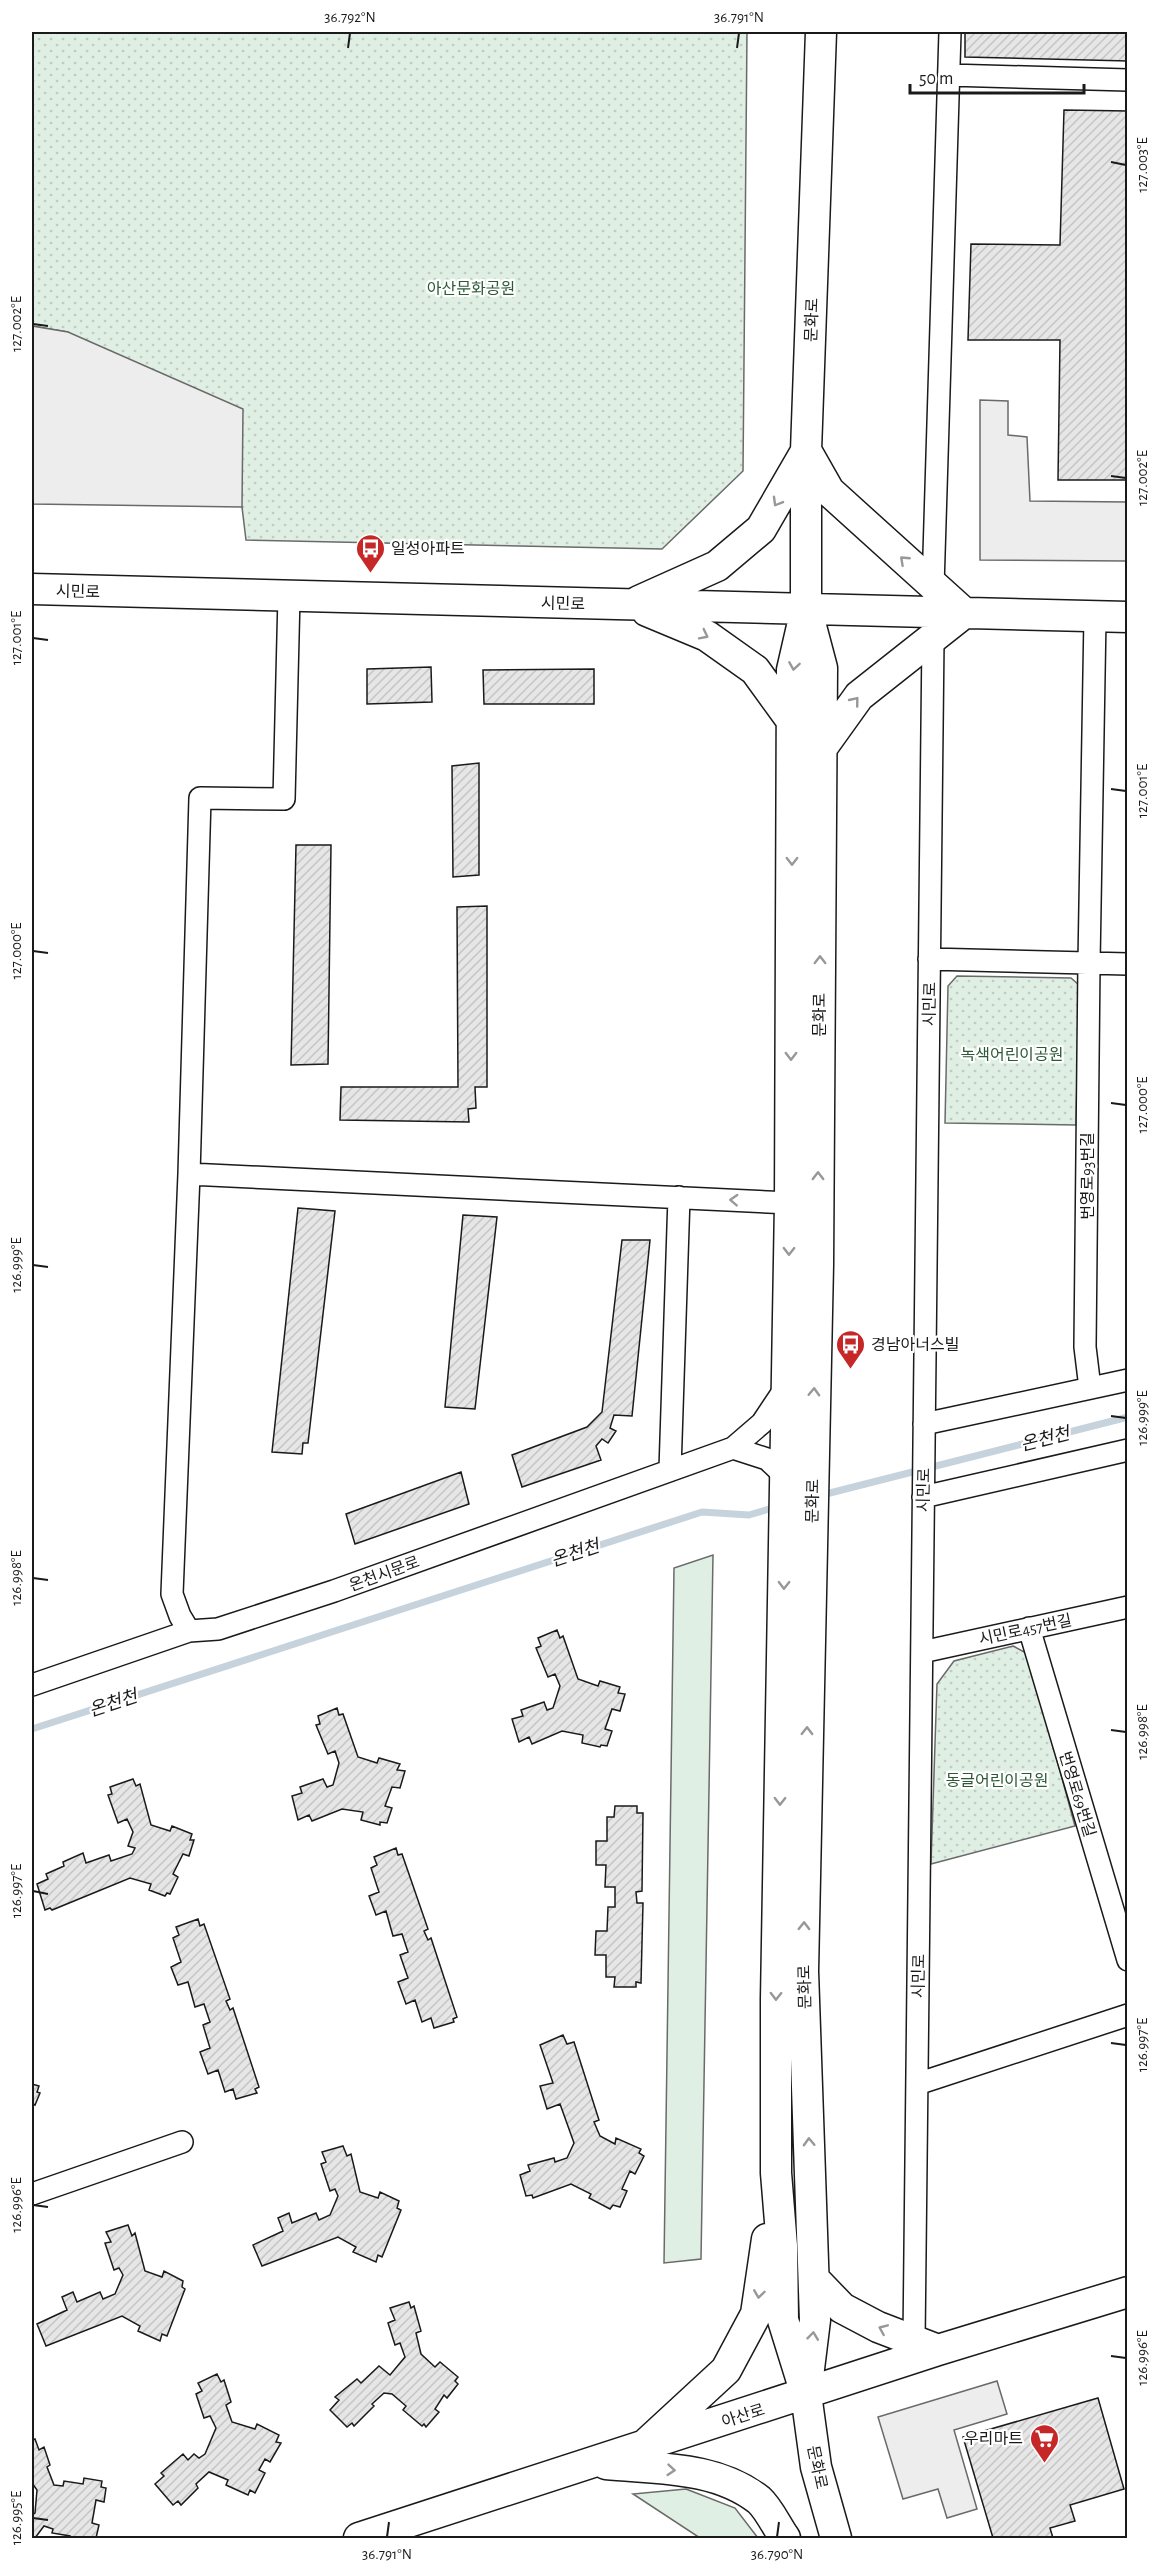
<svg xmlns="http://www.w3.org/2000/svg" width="1159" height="2570" viewBox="0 0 1159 2570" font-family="'Alegreya Sans','Noto Sans KR',sans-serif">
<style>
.grass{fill:#e0efe3;stroke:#6a6a6a;stroke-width:1.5}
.park{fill:url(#park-dots);stroke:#6a6a6a;stroke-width:1.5}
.parking{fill:#ededed;stroke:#6a6a6a;stroke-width:1.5}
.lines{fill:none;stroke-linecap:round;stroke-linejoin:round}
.stream{stroke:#c6d2dc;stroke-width:7}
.building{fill:url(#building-hatch);stroke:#1a1a1a;stroke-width:1.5}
.street-casing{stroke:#1a1a1a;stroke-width:24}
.secondary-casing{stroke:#1a1a1a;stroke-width:33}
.street{stroke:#fff;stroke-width:21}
.secondary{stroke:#fff;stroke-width:30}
.oneway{stroke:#989898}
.ticks{fill:none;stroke:#1a1a1a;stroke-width:2}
.labels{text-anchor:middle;stroke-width:4.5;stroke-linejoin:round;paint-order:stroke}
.park-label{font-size:16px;fill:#2b5a34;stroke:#fff}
.street-label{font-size:16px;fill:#1a1a1a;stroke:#fff}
.poi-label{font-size:16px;fill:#1a1a1a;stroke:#fff;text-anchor:start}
.water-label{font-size:18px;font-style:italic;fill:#1a1a1a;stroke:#fff}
.neatline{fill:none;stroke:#1a1a1a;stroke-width:2}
.ticks-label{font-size:15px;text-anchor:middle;fill:#1a1a1a}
</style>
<defs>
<pattern id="park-dots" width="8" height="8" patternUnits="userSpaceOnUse" patternTransform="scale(1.5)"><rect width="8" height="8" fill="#e0efe3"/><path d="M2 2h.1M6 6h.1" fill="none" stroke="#c0ccc2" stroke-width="1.8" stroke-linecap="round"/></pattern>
<pattern id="building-hatch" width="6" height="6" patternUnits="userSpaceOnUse" patternTransform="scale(1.5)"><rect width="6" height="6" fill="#e6e6e6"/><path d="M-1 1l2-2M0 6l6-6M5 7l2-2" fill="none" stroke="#c5c5c5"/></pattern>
</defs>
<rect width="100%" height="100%" fill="#fff"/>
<path class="grass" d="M713,1555L701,2259L664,2263L674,1568Z
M686,2489L735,2508L758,2538H700L633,2494Z"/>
<path class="park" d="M32,32H747L743,471L662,549L246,540L242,507L68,332L32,326Z
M957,976L1071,978L1079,985L1076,1125L945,1123L948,986Z
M1013,1646L1028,1654L1075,1826L931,1864L937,1684L954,1661Z"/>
<path class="parking" d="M32,326L68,332L243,409L242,507L32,504Z
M980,400L1008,401V435L1027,437L1030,501L1127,502V561L980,560Z
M997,2381L1007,2414L954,2430L977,2509L947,2518L938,2489L903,2499L878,2417Z"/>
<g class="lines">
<path class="stream" d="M822,1495L1128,1417
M32,1729L702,1512L749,1515L776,1507"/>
</g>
<path class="building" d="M965,32H1128V61L965,57Z
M1064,110L1128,111V480H1058L1060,340H968L971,244L1060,245Z
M431,667L432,702L367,704V669Z
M594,669V704H484L483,670Z
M479,763V875L453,877L452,766Z
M296,845H331L328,1064L291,1065Z
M487,906V1087H475L476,1108L468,1109L469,1122L340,1120L341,1087H458L457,907Z
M298,1208L335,1211L308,1443H303L302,1454L272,1452Z
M463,1215L497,1217L475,1409L445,1407Z
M622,1240H650L632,1416L614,1415L610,1428L616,1431L608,1443L602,1439L596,1446L601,1460L522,1487L512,1455L587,1427L602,1412Z
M461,1472L469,1504L355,1544L346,1514Z
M557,1630L560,1638L563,1636L578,1679L598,1686L600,1681L620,1687L618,1693L625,1694L620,1711L612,1709L605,1729L612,1731L607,1746L601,1745L600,1747L582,1743L583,1735L562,1731L532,1744L529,1737L519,1742L512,1719L523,1716L521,1710L544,1702L547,1710L553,1708L560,1686L555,1674L548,1677L536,1648L541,1646L538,1638Z
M337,1708L339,1715L343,1714L358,1757L377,1763L379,1758L400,1764L397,1770L405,1771L400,1788L392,1787L385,1806L392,1808L387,1823L380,1822V1825L361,1820L363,1812L342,1809L312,1821L309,1815L298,1820L292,1796L302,1793L300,1787L323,1779L327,1787L333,1785L339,1763L335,1751L328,1754L316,1725L320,1724L318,1716Z
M133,1779L136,1786L140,1784L151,1825L170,1831L172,1826L192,1834L190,1840H194L189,1856L183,1854L173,1874L178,1877L170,1894L167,1893L165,1896L149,1890L151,1884L130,1878L52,1910L50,1908L45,1910L37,1884L48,1879L46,1874L64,1866L63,1862L83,1853L86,1863L109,1855L111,1861L132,1854L135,1848L128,1846L133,1832L127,1819L118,1823L108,1795L112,1794L110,1787Z
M615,1806H637V1813H643L642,1891L636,1892L637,1903H643L641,1983L636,1982V1987H614L615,1977H606V1955H595L596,1931H607L608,1907H615V1887H605L606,1865H596V1841H607V1817H614Z
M396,1848L398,1855L402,1854L428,1929L424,1931L428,1940L431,1938L457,2017L453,2019L454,2022L434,2028L431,2018L422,2022L415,2000L406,2004L398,1982L408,1978L400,1955L408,1952L402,1934L393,1936L386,1911L376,1915L369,1896L379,1892L371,1868L377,1865L374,1857Z
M198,1919L200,1926L204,1924L230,1999L226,2001L230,2010L233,2008L259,2087L255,2089L257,2093L236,2099L233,2089L225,2092L218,2070L208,2074L200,2052L210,2048L203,2025L210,2022L204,2004L195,2007L188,1982L178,1985L171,1967L181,1962L173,1938L179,1935L176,1927Z
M563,2035L567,2044L574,2042L599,2120L594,2122L600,2136L615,2144L616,2138L641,2149L639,2153L644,2156L635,2174L630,2171L622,2189L627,2191L620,2207L613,2205L610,2209L589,2198L591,2194L571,2184L533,2198L532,2195L526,2196L520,2175L530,2171L528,2165L554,2158L555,2162L567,2158L574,2143L560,2104L547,2109L540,2086L553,2083L540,2045Z
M32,2084L39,2086L37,2092L40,2093L35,2105L32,2103Z
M343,2146L347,2156L351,2154L360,2192L378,2198L380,2192L399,2201L397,2208L401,2210L382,2257L378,2255L376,2262L353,2252L356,2247L338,2237L262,2266L253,2245L283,2231L278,2218L289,2213L292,2223L316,2213L319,2220L330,2215L338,2196L335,2189L330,2191L321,2164L326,2162L322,2152Z
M128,2225L132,2236L135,2233L145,2271L162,2277L164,2271L183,2281L182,2287L185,2289L167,2336L162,2334L160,2341L138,2331L140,2326L122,2316L46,2346L37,2324L67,2310L62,2297L73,2292L77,2302L100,2292L103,2299L115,2294L123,2275L119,2268L114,2270L105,2243L111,2242L106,2232Z
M409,2302L411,2308L414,2306L421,2331L416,2333L421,2354L435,2367L440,2362L458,2377L455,2381L458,2384L447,2398L444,2395L435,2409L439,2412L426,2427L424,2424L422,2426L403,2410L406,2406L392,2394L384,2393L372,2404L374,2406L354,2426L352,2423L347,2427L330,2410L339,2400L335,2397L357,2379L361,2383L379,2366L390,2375L405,2357L400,2343L395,2345L388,2323L395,2320L390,2308Z
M217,2374L221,2382L224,2380L231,2402L226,2405L232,2422L255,2429L257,2424L279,2435L276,2442L281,2443L270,2462L265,2459L259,2470L265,2473L255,2493L250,2490L248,2495L226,2485L228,2480L209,2472L196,2484L198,2488L181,2505L178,2501L173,2505L155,2484L164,2476L161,2473L183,2454L188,2460L194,2454L199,2458L205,2454L216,2428L210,2416L204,2418L196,2394L202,2391L198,2383Z
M1098,2398L1124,2489L1070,2505L1075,2521L1050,2528L1053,2538H993L963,2437Z
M35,2439L39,2450L44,2447L50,2465L47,2467L54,2485L63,2486L64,2481L83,2484L84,2478L102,2481L101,2487L106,2488L104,2502L96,2500L92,2523L99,2525L96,2538H70V2536L52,2533L53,2529L44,2526L35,2538H32V2515L35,2513L37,2490L32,2483V2440Z"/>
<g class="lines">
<defs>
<path id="street" d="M949,75L1128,80
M933,587L950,32
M929,959L1128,964
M189,1174L790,1203
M1090,1388L1085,1347L1089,963L1095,617
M924,1424L1128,1380
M733,1448L767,1459L786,1477
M670,1470L679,1197
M923,1497L1128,1450
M1029,1628L1128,1960
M189,1631L180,1616L172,1594L189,1174L200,798L284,799L289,596
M922,1652L1128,1607
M32,1685L189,1631L218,1629L334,1591L733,1448L762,1423L786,1387
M917,2084L1128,2015
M32,2194L182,2142
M914,2341L933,639"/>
<path id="secondary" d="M821,32L806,451V609L792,670L790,1203L776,1999V2173L782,2246L783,2320L806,2394L816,2467L836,2538
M808,454L829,491L964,613L859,696L821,749
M32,589L1128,617
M639,601L717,566L761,529L805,453
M647,611L707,636L755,670L792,721
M814,2279L842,2308L878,2327L938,2350
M807,2385L815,2320L803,1971L818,1265L822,668L808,615
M648,2442L726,2370L756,2314L767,2239
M606,2464C658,2469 716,2466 759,2500C769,2509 777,2527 785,2538
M359,2538L938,2350L1128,2292"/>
</defs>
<use href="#street" class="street-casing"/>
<use href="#secondary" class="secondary-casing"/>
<use href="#street" class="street"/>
<use href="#secondary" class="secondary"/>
</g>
<defs><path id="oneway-chevron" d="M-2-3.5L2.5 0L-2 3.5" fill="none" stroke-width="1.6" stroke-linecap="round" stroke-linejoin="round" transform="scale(1.5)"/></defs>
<g class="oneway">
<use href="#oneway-chevron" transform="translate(777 502) rotate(120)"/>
<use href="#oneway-chevron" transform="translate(904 560) rotate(-137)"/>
<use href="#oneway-chevron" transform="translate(704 635) rotate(27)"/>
<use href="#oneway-chevron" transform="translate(794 666) rotate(99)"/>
<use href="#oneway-chevron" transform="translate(855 701) rotate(-51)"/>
<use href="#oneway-chevron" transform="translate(792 861) rotate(90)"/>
<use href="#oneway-chevron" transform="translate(820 960) rotate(-90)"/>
<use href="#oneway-chevron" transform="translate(791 1056) rotate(90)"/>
<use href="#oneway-chevron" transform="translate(818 1176) rotate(-90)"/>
<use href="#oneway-chevron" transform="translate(734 1200) rotate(-177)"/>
<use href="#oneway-chevron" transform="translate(789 1251) rotate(91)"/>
<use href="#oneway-chevron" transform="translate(814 1392) rotate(-88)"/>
<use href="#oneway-chevron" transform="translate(784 1585) rotate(91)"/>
<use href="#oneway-chevron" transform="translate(807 1731) rotate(-89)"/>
<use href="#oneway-chevron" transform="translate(780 1801) rotate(91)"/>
<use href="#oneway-chevron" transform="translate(804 1926) rotate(-89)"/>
<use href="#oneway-chevron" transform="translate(776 1996) rotate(91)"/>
<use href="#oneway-chevron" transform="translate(809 2142) rotate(-92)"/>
<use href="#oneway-chevron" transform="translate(759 2294) rotate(98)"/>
<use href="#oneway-chevron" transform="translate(883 2329) rotate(-157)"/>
<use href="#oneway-chevron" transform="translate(813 2336) rotate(-83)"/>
<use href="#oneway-chevron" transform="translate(671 2470) rotate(5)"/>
</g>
<path class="ticks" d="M348,48L350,33M737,48L739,33M1111,162L1126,165M33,324L48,326M1111,476L1126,478M33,638L48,640M1111,789L1126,791M33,951L48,953M1111,1103L1126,1105M33,1265L48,1267M1111,1416L1126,1418M33,1578L48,1580M1111,1730L1126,1732M33,1891L48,1894M1111,2043L1126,2045M33,2205L48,2207M1111,2356L1126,2358M33,2518L48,2520M387,2537L389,2522M777,2537L779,2522"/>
<defs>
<symbol id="bus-pin" viewBox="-11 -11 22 30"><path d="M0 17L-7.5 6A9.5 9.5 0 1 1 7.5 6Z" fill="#c62828" stroke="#fff"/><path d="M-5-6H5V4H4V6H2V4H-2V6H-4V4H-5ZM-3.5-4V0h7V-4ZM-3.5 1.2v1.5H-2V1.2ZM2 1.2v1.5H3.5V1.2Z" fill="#fff"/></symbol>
<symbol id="supermarket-pin" viewBox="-11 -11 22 30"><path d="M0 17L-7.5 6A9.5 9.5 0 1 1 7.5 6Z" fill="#c62828" stroke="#fff"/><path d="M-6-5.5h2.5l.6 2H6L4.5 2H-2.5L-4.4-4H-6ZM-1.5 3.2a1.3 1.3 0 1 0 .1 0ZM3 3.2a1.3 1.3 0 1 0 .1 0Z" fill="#fff"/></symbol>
</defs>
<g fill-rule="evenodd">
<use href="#bus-pin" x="354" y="532" width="33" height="45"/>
<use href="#bus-pin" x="834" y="1328" width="33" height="45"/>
<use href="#supermarket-pin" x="1028" y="2422" width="33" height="45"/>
</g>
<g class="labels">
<g class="park-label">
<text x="471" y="294">아산문화공원</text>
<text x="1012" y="1060">녹색어린이공원</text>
<text x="997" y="1786">동글어린이공원</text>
</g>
<g class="street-label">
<text transform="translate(811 320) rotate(-88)" y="6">문화로</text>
<text transform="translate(78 591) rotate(1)" y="6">시민로</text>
<text transform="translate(563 603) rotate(1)" y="6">시민로</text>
<text transform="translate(929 1004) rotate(-89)" y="6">시민로</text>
<text transform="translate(819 1015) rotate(-90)" y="6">문화로</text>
<text transform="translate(1087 1176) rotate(-90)" y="6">번영로93번길</text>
<text transform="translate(923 1490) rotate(-89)" y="6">시민로</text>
<text transform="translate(812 1501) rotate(-89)" y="6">문화로</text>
<text transform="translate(384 1573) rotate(-20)" y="6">온천시문로</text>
<text transform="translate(1025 1629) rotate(-12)" y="6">시민로457번길</text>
<text transform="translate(1078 1794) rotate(73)" y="6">번영로69번길</text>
<text transform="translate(918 1976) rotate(-89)" y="6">시민로</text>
<text transform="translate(804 1987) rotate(-91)" y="6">문화로</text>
<text transform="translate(743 2415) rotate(-18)" y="6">아산로</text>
<text transform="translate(818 2467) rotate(78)" y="6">문화로</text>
</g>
<g class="poi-label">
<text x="391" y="554">일성아파트</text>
<text x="871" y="1350">경남아너스빌</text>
<text x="1023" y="2444" text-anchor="end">우리마트</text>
</g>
<g class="water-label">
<text transform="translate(1045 1439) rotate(-14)" y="6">온천천</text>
<text transform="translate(575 1553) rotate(-18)" y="6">온천천</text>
<text transform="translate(113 1703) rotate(-18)" y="6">온천천</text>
</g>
</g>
<rect width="1159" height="2570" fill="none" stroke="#ffffff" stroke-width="66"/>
<path d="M910 84v9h174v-9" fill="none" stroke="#1a1a1a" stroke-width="3"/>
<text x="919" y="84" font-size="18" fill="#1a1a1a" stroke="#ffffff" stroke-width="4.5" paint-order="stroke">50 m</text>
<rect x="33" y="33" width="1093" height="2504" class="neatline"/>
<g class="ticks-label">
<text x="350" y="22">36.792°N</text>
<text x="739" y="22">36.791°N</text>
<text transform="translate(1142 165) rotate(-90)" y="5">127.003°E</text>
<text transform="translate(16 324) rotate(-90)" y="5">127.002°E</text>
<text transform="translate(1142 478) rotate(-90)" y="5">127.002°E</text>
<text transform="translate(16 638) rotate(-90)" y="5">127.001°E</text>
<text transform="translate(1142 791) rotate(-90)" y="5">127.001°E</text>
<text transform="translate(16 951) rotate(-90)" y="5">127.000°E</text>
<text transform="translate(1142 1105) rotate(-90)" y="5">127.000°E</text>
<text transform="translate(16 1265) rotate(-90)" y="5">126.999°E</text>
<text transform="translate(1142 1418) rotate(-90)" y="5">126.999°E</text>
<text transform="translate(16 1578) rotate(-90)" y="5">126.998°E</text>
<text transform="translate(1142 1732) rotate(-90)" y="5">126.998°E</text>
<text transform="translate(16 1891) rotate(-90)" y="5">126.997°E</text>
<text transform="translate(1142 2045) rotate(-90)" y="5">126.997°E</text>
<text transform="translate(16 2205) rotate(-90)" y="5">126.996°E</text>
<text transform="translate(1142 2358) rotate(-90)" y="5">126.996°E</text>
<text transform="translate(16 2518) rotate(-90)" y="5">126.995°E</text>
<text x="387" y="2559">36.791°N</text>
<text x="777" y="2559">36.790°N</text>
</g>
</svg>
